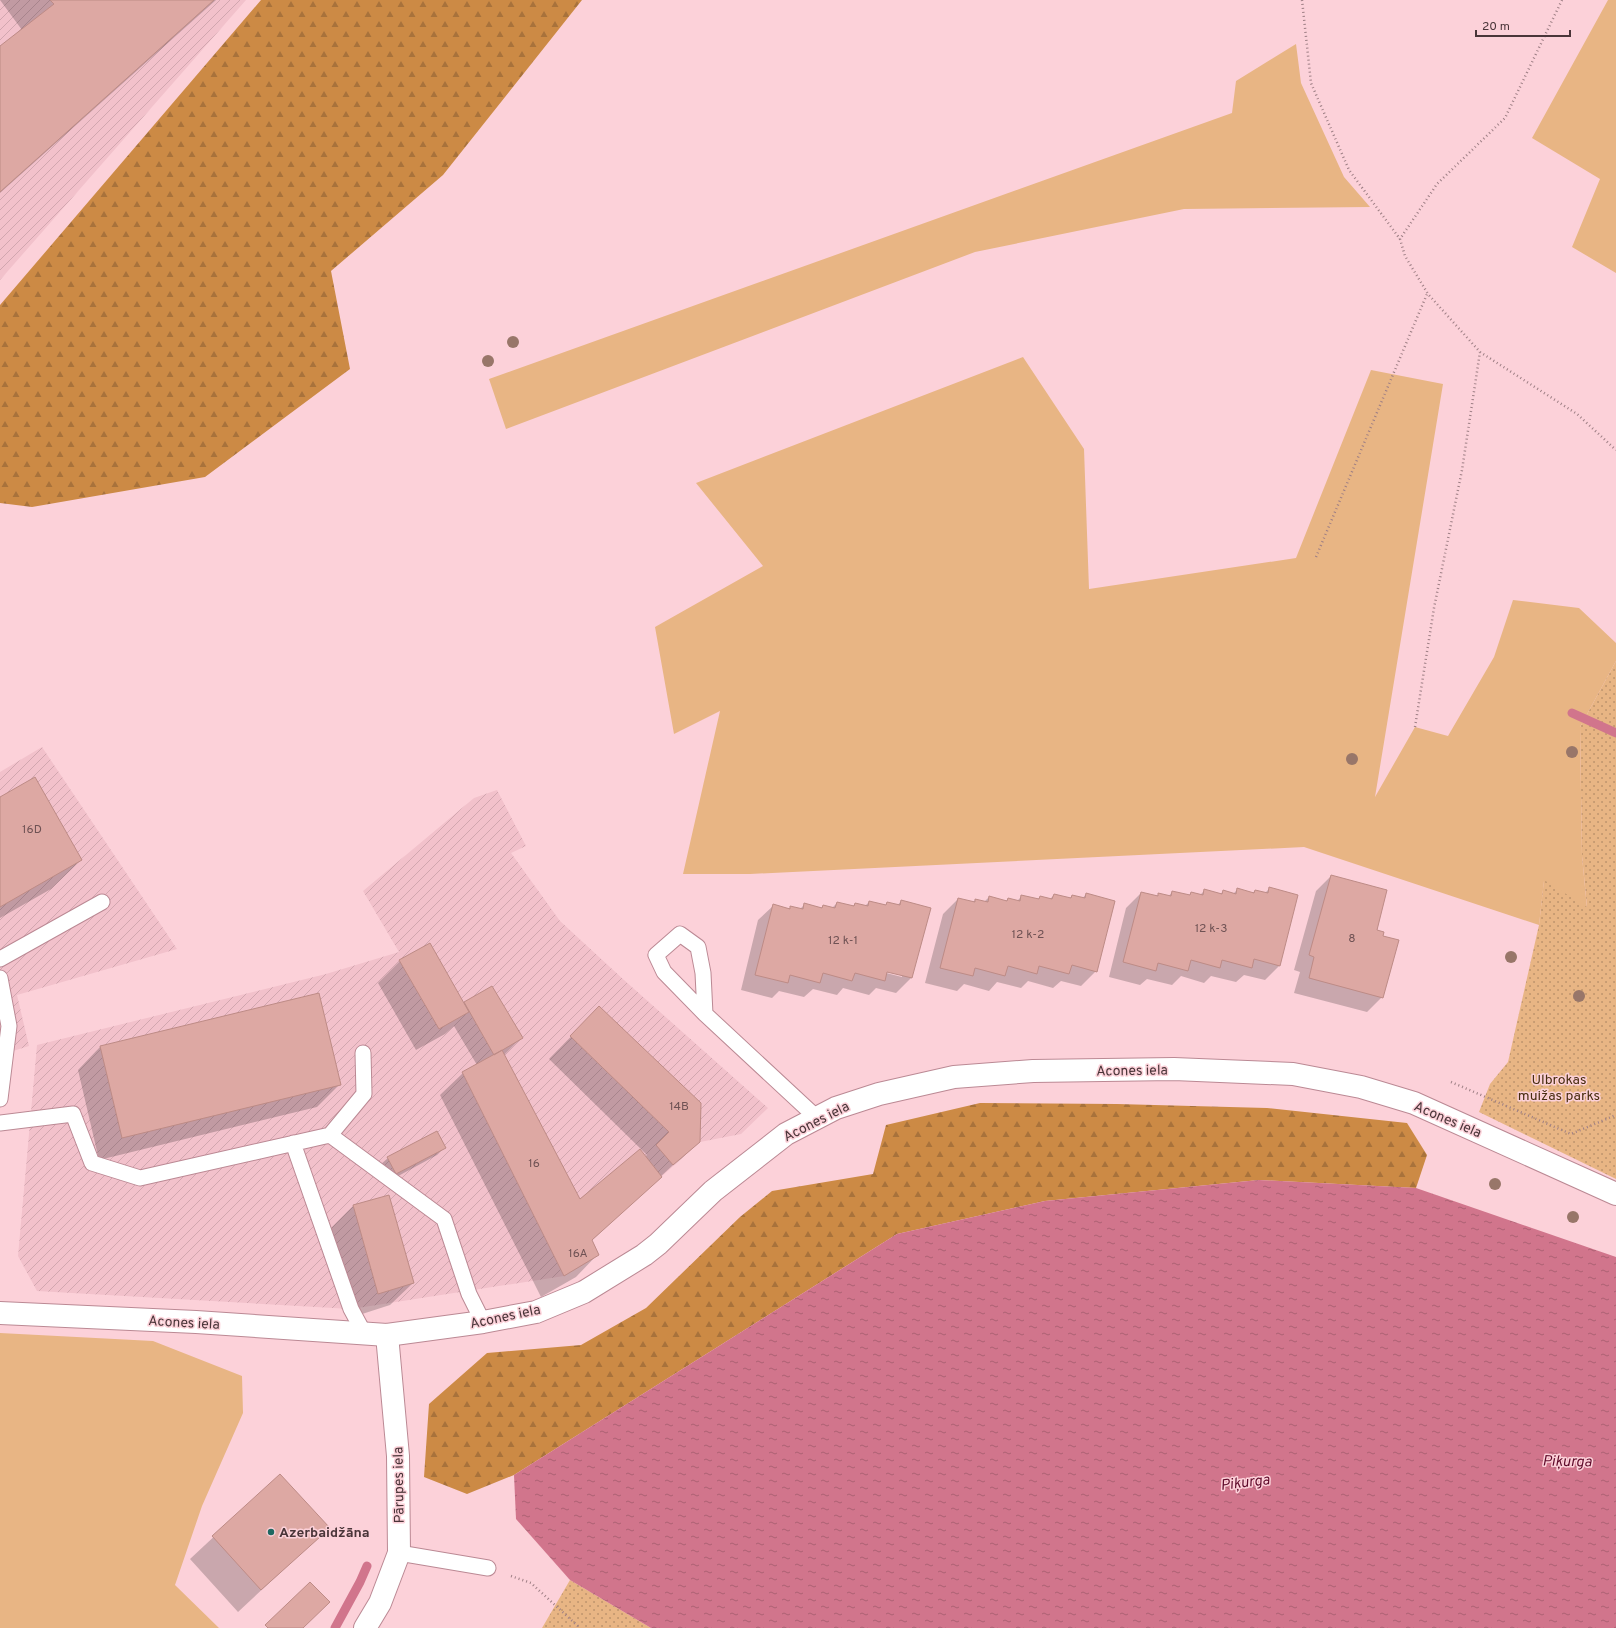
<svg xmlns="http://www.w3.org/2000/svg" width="1616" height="1628" viewBox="0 0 1616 1628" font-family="Overpass,sans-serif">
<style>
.industrial{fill:url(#industrial-furrows)}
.green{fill:#e8b584}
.forest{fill:url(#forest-firs)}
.park{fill:url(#park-dots)}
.water{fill:url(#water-ripples)}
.shadow{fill:#0003;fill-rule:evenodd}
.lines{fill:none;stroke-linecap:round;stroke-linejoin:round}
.stream{stroke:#d1758c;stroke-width:9}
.building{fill:#dda8a3;stroke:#bd8b86}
.service-casing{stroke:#bb8994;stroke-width:17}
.minor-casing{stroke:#bb8994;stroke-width:24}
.tertiary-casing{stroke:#bb8994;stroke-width:24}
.path{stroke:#9e7f85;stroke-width:2.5;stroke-dasharray:1 3;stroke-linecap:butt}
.service{stroke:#fff;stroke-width:15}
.minor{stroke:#fff;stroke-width:22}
.tertiary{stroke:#fff;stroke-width:22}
.tree{fill:#987669}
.poi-dot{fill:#1e6861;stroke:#fcd1d9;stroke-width:1.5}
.labels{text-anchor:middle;stroke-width:3;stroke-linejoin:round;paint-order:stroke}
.number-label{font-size:12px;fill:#6f5254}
.street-label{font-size:14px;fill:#4a3539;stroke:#fcd1d9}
.park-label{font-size:14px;fill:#472c0e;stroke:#fcd1d9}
.poi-label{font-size:14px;font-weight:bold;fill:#4a3539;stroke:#fcd1d9;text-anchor:start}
.water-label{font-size:15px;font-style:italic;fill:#600b2b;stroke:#fcd1d9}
</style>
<defs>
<pattern id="industrial-furrows" width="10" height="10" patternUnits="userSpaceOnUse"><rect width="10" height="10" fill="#f2c1cb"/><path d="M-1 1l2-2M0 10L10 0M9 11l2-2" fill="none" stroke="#d1a6af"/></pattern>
<pattern id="forest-firs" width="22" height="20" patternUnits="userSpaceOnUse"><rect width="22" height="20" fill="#cc8a45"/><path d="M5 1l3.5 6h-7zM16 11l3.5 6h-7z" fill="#a8723b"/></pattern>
<pattern id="park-dots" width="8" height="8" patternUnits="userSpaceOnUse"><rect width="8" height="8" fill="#e8b584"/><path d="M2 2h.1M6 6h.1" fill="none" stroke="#be946d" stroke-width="1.8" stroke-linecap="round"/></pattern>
<pattern id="water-ripples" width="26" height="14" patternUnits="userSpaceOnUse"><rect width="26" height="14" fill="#d1758c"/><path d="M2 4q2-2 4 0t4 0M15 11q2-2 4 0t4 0" fill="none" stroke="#ac6173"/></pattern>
</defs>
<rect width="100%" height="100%" fill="#fcd1d9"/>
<path class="industrial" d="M0,0H246L0,280Z
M42,747L177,949L17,995L29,1046L0,1055V772Z
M497,790L526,846L511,853L560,921L624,980L768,1108L741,1134L700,1142L592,1239L599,1255L564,1276L351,1309L37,1291L18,1256L37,1045L326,974L399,952L363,891L474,798Z"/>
<path class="green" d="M1608,0H1616V273L1572,247L1600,179L1532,138Z
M1296,44L1301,83L1344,177L1370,207L1184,209L975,252L506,429L489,379L1232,113L1236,81Z
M1023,357L1084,449L1089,589L1296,558L1371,370L1443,384L1375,797L1415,727L1448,736L1494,657L1513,600L1579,608L1616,643V661L1580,727L1582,856L1587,908L1544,881L1539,925L1304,847L750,874H683L720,711L674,734L655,627L763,566L696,483Z
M0,1333L153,1341L242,1376L243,1413L202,1506L175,1585L219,1628H0Z"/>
<path class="forest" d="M261,0H582L443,175L331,271L350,369L205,477L32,507L0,503V305Z
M980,1103L1117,1104L1267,1108L1407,1123L1427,1155L1416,1188L1259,1180L1045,1201L897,1234L514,1475L467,1494L424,1477L429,1404L487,1353L581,1345L646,1308L740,1217L772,1191L873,1174L886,1125Z"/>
<path class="park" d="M1616,661V1179L1479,1112L1490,1084L1508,1062L1539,925L1544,880L1587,907L1582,856L1580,727Z
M570,1580L651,1628H542Z"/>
<path class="water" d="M1259,1180L1416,1188L1616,1257V1628H651L570,1580L516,1519L514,1475L897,1234L1045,1201Z"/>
<path class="shadow" d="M0,0H216L0,193V47L22,30Z
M0,799L81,860L51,889L0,918Z
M1331,876L1375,931L1382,997L1367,1012L1294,993L1300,972L1294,970L1316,891Z
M1269,889L1280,965L1265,980L1244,975L1236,982L1211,976L1204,983L1181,976L1172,985L1147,979L1140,985L1109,977L1126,908L1141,893L1156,897L1159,894L1168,897L1172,892L1189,896L1192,893L1200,895L1205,890L1220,894L1223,892L1233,894L1237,890L1252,893L1255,891L1265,893Z
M1086,894L1096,971L1081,986L1061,981L1053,988L1028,981L1021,988L997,982L989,991L964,984L957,991L925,983L943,914L958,899L973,902L975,900L984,902L989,897L1005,902L1008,899L1017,901L1022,896L1037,900L1040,897L1049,900L1054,895L1069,899L1072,896L1082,899Z
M901,901L911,978L896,993L876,988L869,995L843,988L837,995L813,989L804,997L779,991L772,998L741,990L758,920L773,906L788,909L791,907L800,909L805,904L821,908L823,906L832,908L837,903L852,907L855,904L865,906L869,902L885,906L888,903L897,906ZM882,970L902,975V977L882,972Z
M400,961L463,1004L492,987L521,1038L504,1055L580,1200L647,1155L549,1059L599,1008L699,1141L591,1241L598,1254L576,1277L541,1297L440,1095L463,1073L477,1065L454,1026L445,1034L416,1050L378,983Z
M100,1047L340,1084L317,1107L99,1160L78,1070Z
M444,1148L437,1155L389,1181L380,1165L388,1158Z
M353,1206L413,1283L390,1305L356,1316L331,1228Z
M280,1475L328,1528L238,1612L190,1559Z"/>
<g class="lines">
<path class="stream" d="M1572,713L1616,733
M335,1628L360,1582L367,1566"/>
</g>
<path class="building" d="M50,0H214L0,192V46L54,4Z
M35,777L82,860L0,907V797Z
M1331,875L1387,890L1377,930L1384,932L1383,936L1399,940L1383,998L1309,978L1314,957L1309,955Z
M1269,887L1298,895L1280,966L1254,959L1252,968L1222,960L1220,968L1191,960L1188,971L1158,963L1156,971L1123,962L1141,892L1158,896V893L1171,896L1172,891L1190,895L1191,892L1203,895L1204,889L1222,894L1223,890L1236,894L1237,888L1254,893L1255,890L1268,893Z
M1086,893L1115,901L1097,972L1072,965L1069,974L1039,966L1037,974L1008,966L1005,976L975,968L973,976L940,968L958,898L975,902V899L988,902L989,896L1007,901L1008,898L1020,901L1021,895L1039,899L1040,896L1052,899L1054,894L1071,898L1072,895L1085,898Z
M901,900L931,908L912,978L887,972L885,981L855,973L852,981L823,973L820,983L790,975L788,983L755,975L773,904L790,909V906L803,909L804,903L822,908L823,905L835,908L837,902L854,906L855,903L868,906L869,901L886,905L887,902L900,905Z
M430,943L469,1012L439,1029L399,960Z
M492,986L523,1038L494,1055L464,1002Z
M319,993L341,1085L122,1138L100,1046Z
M599,1006L701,1103L700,1142L673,1165L656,1145L669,1132L570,1036Z
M502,1050L580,1199L640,1149L662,1177L592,1240L599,1255L564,1276L462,1072Z
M437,1131L446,1148L396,1174L387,1157Z
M389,1195L414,1283L378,1294L353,1205Z
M280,1474L330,1528L261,1590L212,1536Z
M310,1582L330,1602L303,1628H268L265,1625Z"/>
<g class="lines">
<defs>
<path id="service" d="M0,959L102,902
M0,978L9,1026L0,1099
M705,1014L703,973L698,947L680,934L656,955L664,972L705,1014L817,1118
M0,1123L73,1114L92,1163L140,1178L330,1135L444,1219L469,1294L483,1322
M330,1135L364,1094L363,1053
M293,1143L351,1309L364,1333
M399,1553L488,1568"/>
<path id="minor" d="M365,1628L380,1603L399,1553L398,1456L387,1335"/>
<path id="tertiary" d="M0,1313L196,1322L387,1335L483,1322L536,1312L584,1292L644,1255L658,1244L713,1191L786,1134L836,1108L879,1094L954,1077L1033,1071L1174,1069L1293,1074L1361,1087L1414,1103L1616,1194"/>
</defs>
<use href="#service" class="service-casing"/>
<use href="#minor" class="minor-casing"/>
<use href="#tertiary" class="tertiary-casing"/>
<path class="path" d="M1302,0L1311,83L1349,170L1400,239
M1562,0L1505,118L1437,184L1400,239L1405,256L1428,294L1480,352L1577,414L1616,450
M1316,557L1427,294
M1415,727L1434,608L1462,470L1480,352
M1451,1082L1571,1134L1616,1115
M511,1576L531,1583L580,1628"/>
<use href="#service" class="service"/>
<use href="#minor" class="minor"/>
<use href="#tertiary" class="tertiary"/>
</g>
<g class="tree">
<circle cx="513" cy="342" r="6"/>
<circle cx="488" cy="361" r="6"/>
<circle cx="1572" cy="752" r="6"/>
<circle cx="1352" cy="759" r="6"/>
<circle cx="1511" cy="957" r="6"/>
<circle cx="1579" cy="996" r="6"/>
<circle cx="1495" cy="1184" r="6"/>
<circle cx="1573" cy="1217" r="6"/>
</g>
<circle class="poi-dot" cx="271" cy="1532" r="4"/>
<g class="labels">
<g class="number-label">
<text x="32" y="833">16D</text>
<text x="1211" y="932">12 k-3</text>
<text x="1028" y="938">12 k-2</text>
<text x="1352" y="942">8</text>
<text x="843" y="944">12 k-1</text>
<text x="679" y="1110">14B</text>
<text x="534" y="1167">16</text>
<text x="578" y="1257">16A</text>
</g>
<g class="street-label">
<text transform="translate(1132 1070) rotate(-1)" y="5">Acones iela</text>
<text transform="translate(1448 1119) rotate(23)" y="5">Acones iela</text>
<text transform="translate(816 1121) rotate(-27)" y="5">Acones iela</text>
<text transform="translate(505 1316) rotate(-12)" y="5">Acones iela</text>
<text transform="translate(184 1322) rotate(3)" y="5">Acones iela</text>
<text transform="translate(398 1485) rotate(-91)" y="5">Pārupes iela</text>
</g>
<g class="park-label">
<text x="1559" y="1084">Ulbrokas<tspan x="1559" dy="16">muižas parks</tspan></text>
</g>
<g class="poi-label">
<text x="279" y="1537">Azerbaidžāna</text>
</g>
<g class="water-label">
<text transform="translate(1567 1461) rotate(1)" y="5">Piķurga</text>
<text transform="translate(1245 1482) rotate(-7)" y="5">Piķurga</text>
</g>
</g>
<path d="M1476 30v6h94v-6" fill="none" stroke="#4a3539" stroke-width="2"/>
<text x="1482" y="30" font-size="12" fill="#4a3539" stroke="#fcd1d9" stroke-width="3" paint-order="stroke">20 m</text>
</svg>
